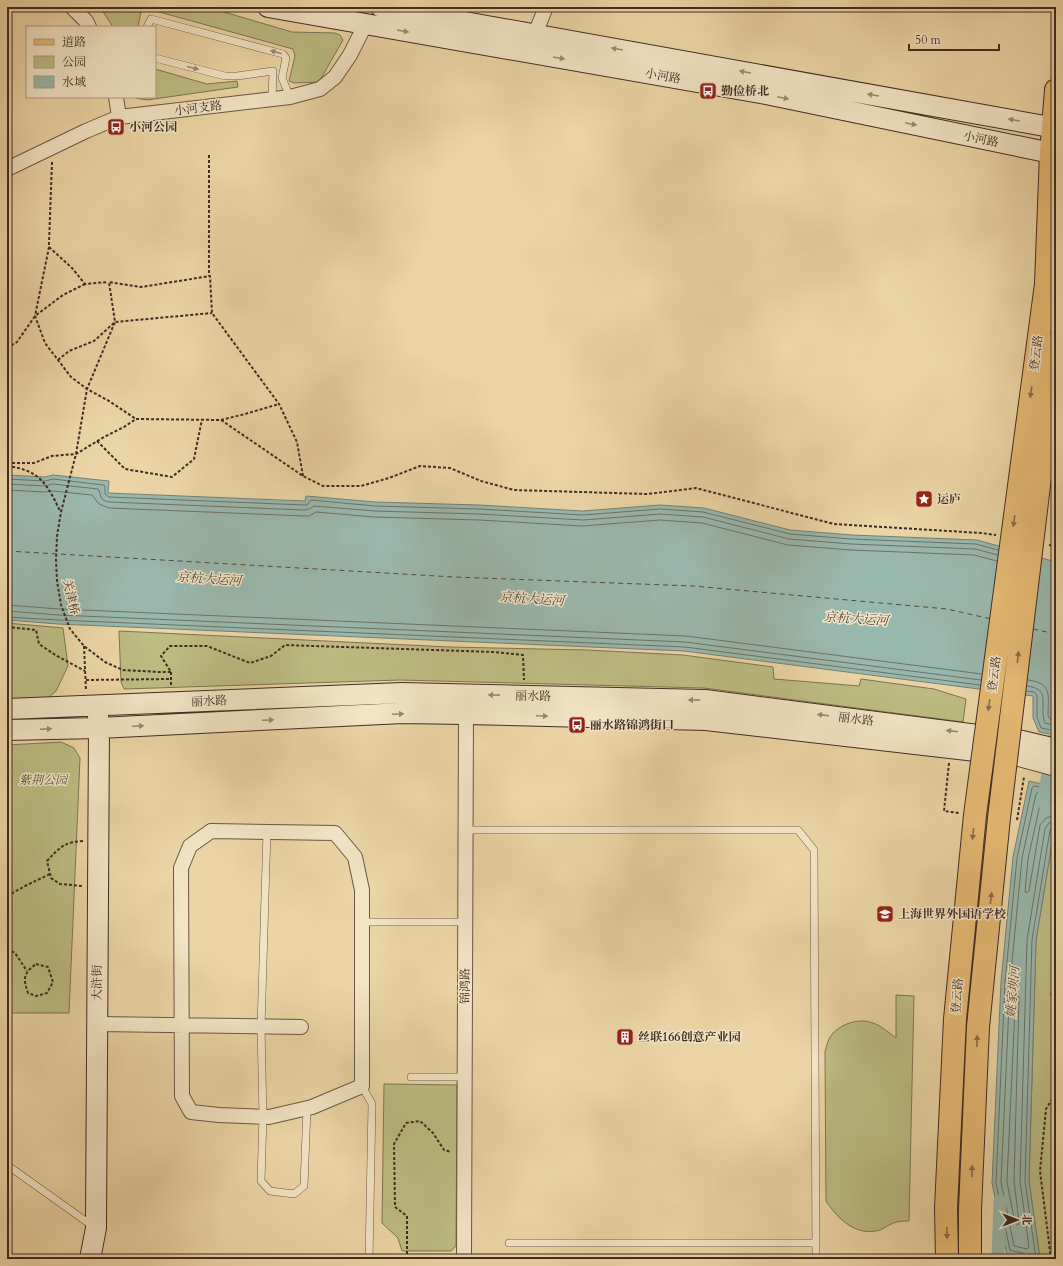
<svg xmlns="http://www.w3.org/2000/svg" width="1063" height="1266" viewBox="0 0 1063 1266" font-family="Cardo,'Noto Serif SC',serif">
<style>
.green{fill:#bdbc83;stroke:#7f7454}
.water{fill:#99b8ad;stroke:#768076}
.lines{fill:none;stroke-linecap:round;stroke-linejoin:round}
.shore{stroke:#6d7268;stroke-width:1}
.canal{stroke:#99b8ad;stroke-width:13}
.ferry{stroke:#53483f;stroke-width:1;stroke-dasharray:5 4;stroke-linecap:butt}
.lane-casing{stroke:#6c5644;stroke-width:8}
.street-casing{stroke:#6c5644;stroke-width:16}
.secondary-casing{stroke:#412c24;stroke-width:22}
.primary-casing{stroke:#412c24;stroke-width:24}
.path{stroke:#412c24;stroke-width:2;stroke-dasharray:3 2;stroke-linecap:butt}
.lane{stroke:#f2e4c5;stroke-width:7}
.street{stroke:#f2e4c5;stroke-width:14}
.secondary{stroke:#f2e4c5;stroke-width:20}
.primary{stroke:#e6ba73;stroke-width:22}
.primary-bridge-casing{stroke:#412c24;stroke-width:24;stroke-linecap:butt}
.primary-bridge{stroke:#e6ba73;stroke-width:22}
.oneway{fill:#9a8874}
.oneway2{fill:#8b6c48}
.labels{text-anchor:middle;stroke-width:3;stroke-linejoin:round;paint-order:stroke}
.street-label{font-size:12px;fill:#412c24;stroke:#f2e4c5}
.poi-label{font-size:12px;font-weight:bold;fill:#412c24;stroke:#f2e4c5;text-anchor:start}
.park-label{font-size:12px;font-style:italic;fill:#5a4937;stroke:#f2e4c5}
.water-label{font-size:13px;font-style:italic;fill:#53483f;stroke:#f2e4c5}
</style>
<rect width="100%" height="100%" fill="#ebd5a6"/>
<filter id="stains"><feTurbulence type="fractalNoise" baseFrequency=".005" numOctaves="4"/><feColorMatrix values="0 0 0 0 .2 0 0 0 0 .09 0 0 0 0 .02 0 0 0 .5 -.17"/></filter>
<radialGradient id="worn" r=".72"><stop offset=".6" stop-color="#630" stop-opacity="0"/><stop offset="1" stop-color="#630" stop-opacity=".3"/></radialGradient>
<path class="green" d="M100,7H207L292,32L335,33L340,35L343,40L319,82L294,83L289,81L295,56L293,49L145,8L141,11L138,27H113Z
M155,69L207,84L237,81L238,87L147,100L136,98V97H155Z
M7,623L63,628L68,666L56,691L44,701L7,703Z
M119,631L449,647L587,650L683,655L773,667L774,679L859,686L861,679L934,689L966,699L963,722L704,688L400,680L124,689L121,682Z
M61,742L74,748L80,758L69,1013H7V745Z
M1056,819V1259H1040L1029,1181L1036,940Z
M896,995L914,996L909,1221C905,1221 901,1221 897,1222C891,1223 885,1228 880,1230C856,1237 838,1219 826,1201L825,1052C826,1048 827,1043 829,1039C836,1025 858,1017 873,1023C882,1026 889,1033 896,1038Z
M384,1084L457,1085L456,1246L451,1251H402L398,1238L382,1223Z"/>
<path class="water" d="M7,475L45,477L53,475L109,481L108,493L305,501L306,496L375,502L479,505L583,511L660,505L704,508L790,530L852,535L977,540L1056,562V735L1039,732L1033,718V696L684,651L58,624L7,620Z
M1029,781L1056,787V819L1036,940L1029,1181L1040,1259L1007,1255L992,1183L1001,982L1013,857Z"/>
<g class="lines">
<path class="shore" d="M7,479L45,481L53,479L103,485L105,486V494L109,497L304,505H307L311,500L375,506L479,509L583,515L660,509L703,512L790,534L851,539L976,544L998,550
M7,484L45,486L53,484L98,489C102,495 98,500 109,502L304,510L309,509L314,506L375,511L479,514L583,520L660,514L703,517L789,539L851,544L975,549L998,555
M7,490L45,492L53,491L92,495L99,504L109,508L304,516H309L316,512L374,517L479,520L582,526L660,520L702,523L788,545L851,550L974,555L997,561
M7,605L59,609L686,636L982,674
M7,611L59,615L685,642L981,680
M7,617L59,620L685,647L980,685
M1028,680C1053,683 1048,696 1048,716L1050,719L1056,720
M1027,686C1053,689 1038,706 1045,723L1056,726
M1026,691L1034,692L1037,695V717L1041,728L1056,731
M1056,795L1038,792L1036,794L1022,858L1010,983L1001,1182L1014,1246L1027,1249L1029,1247L1020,1181L1027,940L1045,829L1049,823L1056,821
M1056,801L1043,799L1041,800L1028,859L1025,891L1026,893L1029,891L1040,825L1046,818L1056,815
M1016,996H1018L1019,998L1014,1181L1019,1222L1018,1225L1015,1223L1007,1182Z
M1027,1259C1026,1250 1016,1253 1010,1250L996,1183L1005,982L1017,858L1032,788L1034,786L1056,790
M1036,1259L1025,1181L1032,940L1050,830L1052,827L1056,826"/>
<path class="canal" d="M1043,802L1056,729
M998,1259L1000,1201"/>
<path class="ferry" d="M7,551L454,577L693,586L947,609L991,619
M1033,629L1056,634"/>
<defs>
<path id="lane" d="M147,27L151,19L283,54L286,58L282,78L290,97
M155,58L225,76H237L273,71L272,99
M466,830H798L814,850L816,1259
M267,832L261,1027L263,1116L261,1181L270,1191L294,1194L304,1186L307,1108
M362,922H465
M411,1077H465
M362,1086L372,1104L369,1259
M7,1165L94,1227
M509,1243H815"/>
<path id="street" d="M72,7L86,21L89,27
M533,44L535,34L546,7
M116,97L119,117
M7,169L86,131L119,117L290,97L320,89L335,77L350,55L365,25
M211,831L335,833L355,857L362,890V1086L312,1107L269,1117L219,1115L191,1112L182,1096L181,868L190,846Z
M97,1024L301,1027
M464,1259L466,714"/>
<path id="secondary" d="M268,7L766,94L1056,154
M381,7L1056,128
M7,709L402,693L705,700L1018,740L1056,749
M7,730L99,728L403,713L466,714L706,720L1019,756L1056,766
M90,1259L96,1228L99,728L98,716"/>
<path id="primary" d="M1046,284L1051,153L1056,90
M946,1208L947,1259
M970,1210V1259"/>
</defs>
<use href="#lane" class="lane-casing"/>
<use href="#street" class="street-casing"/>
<use href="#secondary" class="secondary-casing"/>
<use href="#primary" class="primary-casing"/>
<path class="path" d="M209,155V276
M52,162L49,243V247L35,316L45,343L71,377L87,389L109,401L136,419
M49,247L72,268L85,284L108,282
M7,348L17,342L35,316L63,295L85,284
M58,360L69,351L94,341L115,322L212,313
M221,420L245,414L279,404
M97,441L125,469L172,477L194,459L202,419
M7,463H34L52,456L76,454L104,437L124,427L136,419L221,420L303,476L323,486H361L389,478L420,466L450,468L481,481L514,490L648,494L696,488L834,524L981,533L996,535
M7,466C40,470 47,484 60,511
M303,476L297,442L279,404L212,313L210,276L141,287L109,282L115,322L87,389L76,454L61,512L57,536L56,560L57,581L61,605L70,629L84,646L105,662L123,670L159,672H171L161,656L170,646H207L250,663L271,656L285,645L493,652L523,655L524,680
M1049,545L1056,546
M7,627L36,630L39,644L57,656L85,671
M84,646L86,691
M171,672V687
M86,680L171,679
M949,763L944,811L959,813
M1017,820L1024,777
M83,841C64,842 59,848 47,861L51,878L60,884L83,886
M7,896L27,885L50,874
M7,949L15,953L27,971
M1056,953L1051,997L1056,1007
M36,964L48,967L53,982L47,993L36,996L28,993C23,978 23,974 36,964Z
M407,1259V1216L395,1207L394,1144L406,1123L420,1121L433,1133L444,1150L451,1152
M1051,1259L1040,1171L1046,1109L1056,1093"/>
<use href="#lane" class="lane"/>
<use href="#street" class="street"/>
<use href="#secondary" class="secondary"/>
<use href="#primary" class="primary"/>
<defs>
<path id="primary-bridge" d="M946,1208L955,1019L975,815L1046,284
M970,1210L978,1027L999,818L1056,344"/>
</defs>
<use href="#primary-bridge" class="primary-bridge-casing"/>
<use href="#primary-bridge" class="primary-bridge"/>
</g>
<defs><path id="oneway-solid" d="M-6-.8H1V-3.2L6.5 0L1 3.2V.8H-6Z"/></defs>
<g class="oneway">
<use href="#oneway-solid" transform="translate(403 31) rotate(10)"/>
<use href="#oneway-solid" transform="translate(617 49) rotate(-170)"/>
<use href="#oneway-solid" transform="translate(276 52) rotate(-164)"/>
<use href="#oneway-solid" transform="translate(559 58) rotate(10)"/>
<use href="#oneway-solid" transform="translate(193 68) rotate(14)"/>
<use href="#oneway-solid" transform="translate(745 72) rotate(-170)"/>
<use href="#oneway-solid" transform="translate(873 95) rotate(-170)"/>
<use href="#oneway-solid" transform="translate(783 98) rotate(12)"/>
<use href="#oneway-solid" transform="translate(1014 120) rotate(-170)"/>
<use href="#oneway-solid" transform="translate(911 124) rotate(12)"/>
<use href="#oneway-solid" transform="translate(494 695) rotate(-179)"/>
<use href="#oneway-solid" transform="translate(694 700) rotate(-179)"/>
<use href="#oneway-solid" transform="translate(398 714) rotate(-2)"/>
<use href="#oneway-solid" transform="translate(823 715) rotate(-173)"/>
<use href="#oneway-solid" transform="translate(542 716) rotate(2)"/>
<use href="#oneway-solid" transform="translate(268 720) rotate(-3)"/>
<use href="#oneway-solid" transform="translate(138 726) rotate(-3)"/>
<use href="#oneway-solid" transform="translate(46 729) rotate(-2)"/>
<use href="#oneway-solid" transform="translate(952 731) rotate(-173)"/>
</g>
<g class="oneway2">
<use href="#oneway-solid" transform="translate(1031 392) rotate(98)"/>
<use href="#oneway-solid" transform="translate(1014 521) rotate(98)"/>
<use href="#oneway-solid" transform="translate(1018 657) rotate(-83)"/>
<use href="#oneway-solid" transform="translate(989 705) rotate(98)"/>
<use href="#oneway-solid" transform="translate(973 834) rotate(96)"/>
<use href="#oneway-solid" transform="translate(991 898) rotate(-84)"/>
<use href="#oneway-solid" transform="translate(977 1041) rotate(-88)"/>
<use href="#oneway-solid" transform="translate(972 1171) rotate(-88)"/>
<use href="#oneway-solid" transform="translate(947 1233) rotate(89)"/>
</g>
<defs>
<symbol id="bus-square" viewBox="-11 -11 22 22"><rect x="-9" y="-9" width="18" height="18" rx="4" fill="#8f2418" stroke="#f2e4c5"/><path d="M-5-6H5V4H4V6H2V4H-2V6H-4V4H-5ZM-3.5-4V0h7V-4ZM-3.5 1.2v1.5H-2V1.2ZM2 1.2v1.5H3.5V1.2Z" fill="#fff"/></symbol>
<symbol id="sight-square" viewBox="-11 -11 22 22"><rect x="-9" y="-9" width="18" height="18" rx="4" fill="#8f2418" stroke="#f2e4c5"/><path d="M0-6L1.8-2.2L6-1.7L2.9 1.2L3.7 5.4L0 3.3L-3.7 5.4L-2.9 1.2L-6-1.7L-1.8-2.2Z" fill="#fff"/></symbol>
<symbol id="school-square" viewBox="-11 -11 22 22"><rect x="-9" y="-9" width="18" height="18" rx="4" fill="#8f2418" stroke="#f2e4c5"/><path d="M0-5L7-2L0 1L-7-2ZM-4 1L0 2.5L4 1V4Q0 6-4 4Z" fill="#fff"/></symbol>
<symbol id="building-square" viewBox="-11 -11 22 22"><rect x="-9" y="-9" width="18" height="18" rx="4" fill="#8f2418" stroke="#f2e4c5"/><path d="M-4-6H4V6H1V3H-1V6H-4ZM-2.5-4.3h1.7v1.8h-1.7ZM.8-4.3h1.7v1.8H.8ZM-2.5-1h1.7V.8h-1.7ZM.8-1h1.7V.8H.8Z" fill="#fff"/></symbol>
</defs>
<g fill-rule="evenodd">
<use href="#bus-square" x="698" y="81" width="20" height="20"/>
<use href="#bus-square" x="106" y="117" width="20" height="20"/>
<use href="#sight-square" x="914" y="489" width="20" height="20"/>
<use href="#bus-square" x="567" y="715" width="20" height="20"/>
<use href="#school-square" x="875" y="904" width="20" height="20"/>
<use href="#building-square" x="615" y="1027" width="20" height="20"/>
</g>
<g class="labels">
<g class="street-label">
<text transform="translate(663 76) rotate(10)" y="4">小河路</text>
<text transform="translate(198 108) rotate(-7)" y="4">小河支路</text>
<text transform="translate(981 139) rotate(12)" y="4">小河路</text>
<text transform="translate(1036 353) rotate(-82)" y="4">登云路</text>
<text transform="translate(71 597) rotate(77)" y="4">关津桥</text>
<text transform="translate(994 674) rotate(-82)" y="4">登云路</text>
<text transform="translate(533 696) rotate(1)" y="4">丽水路</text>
<text transform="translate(209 701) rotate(-3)" y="4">丽水路</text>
<text transform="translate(856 719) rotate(7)" y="4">丽水路</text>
<text transform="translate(97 983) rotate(-90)" y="4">大浒街</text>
<text transform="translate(465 986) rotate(-90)" y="4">锦鸿路</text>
<text transform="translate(957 996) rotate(-85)" y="4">登云路</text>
</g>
<g class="poi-label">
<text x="721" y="95">勤俭桥北</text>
<text x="129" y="131">小河公园</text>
<text x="937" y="503">运庐</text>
<text x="590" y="729">丽水路锦鸿街口</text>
<text x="898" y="918">上海世界外国语学校</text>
<text x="638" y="1041">丝联166创意产业园</text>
</g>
<g class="park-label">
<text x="43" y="784">紫荆公园</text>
</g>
<g class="water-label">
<text transform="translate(209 578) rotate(4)" y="5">京杭大运河</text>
<text transform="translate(532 598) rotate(4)" y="5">京杭大运河</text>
<text transform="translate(856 618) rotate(4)" y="5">京杭大运河</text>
<text transform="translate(1012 992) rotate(-85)" y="5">姚家坝河</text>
</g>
</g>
<rect width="1063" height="1266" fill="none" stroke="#ebd5a6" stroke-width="24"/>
<rect x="8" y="8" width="1047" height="1250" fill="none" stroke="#412c24" stroke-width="2"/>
<rect x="12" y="12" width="1039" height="1242" fill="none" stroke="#412c24"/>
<rect x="26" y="26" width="130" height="72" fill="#f2e4c5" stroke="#ab9a85"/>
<rect x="34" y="39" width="20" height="6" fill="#e6ba73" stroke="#ab9a85"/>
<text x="62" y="46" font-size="12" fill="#412c24">道路</text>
<rect x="34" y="56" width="20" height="12" fill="#bdbc83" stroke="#ab9a85"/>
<text x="62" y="66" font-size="12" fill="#412c24">公园</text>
<rect x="34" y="76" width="20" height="12" fill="#99b8ad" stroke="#ab9a85"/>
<text x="62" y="86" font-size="12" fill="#412c24">水域</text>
<g transform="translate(1017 1220) rotate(90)" stroke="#f2e4c5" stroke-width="3" paint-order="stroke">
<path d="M0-3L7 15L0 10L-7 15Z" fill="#412c24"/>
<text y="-6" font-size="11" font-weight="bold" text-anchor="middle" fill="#412c24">北</text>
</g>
<path d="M909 44v6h90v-6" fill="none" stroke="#412c24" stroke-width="2"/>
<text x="915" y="44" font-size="12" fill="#412c24" stroke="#f2e4c5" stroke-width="3" paint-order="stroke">50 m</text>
<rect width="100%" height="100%" filter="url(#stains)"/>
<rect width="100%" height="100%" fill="url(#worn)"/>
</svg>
